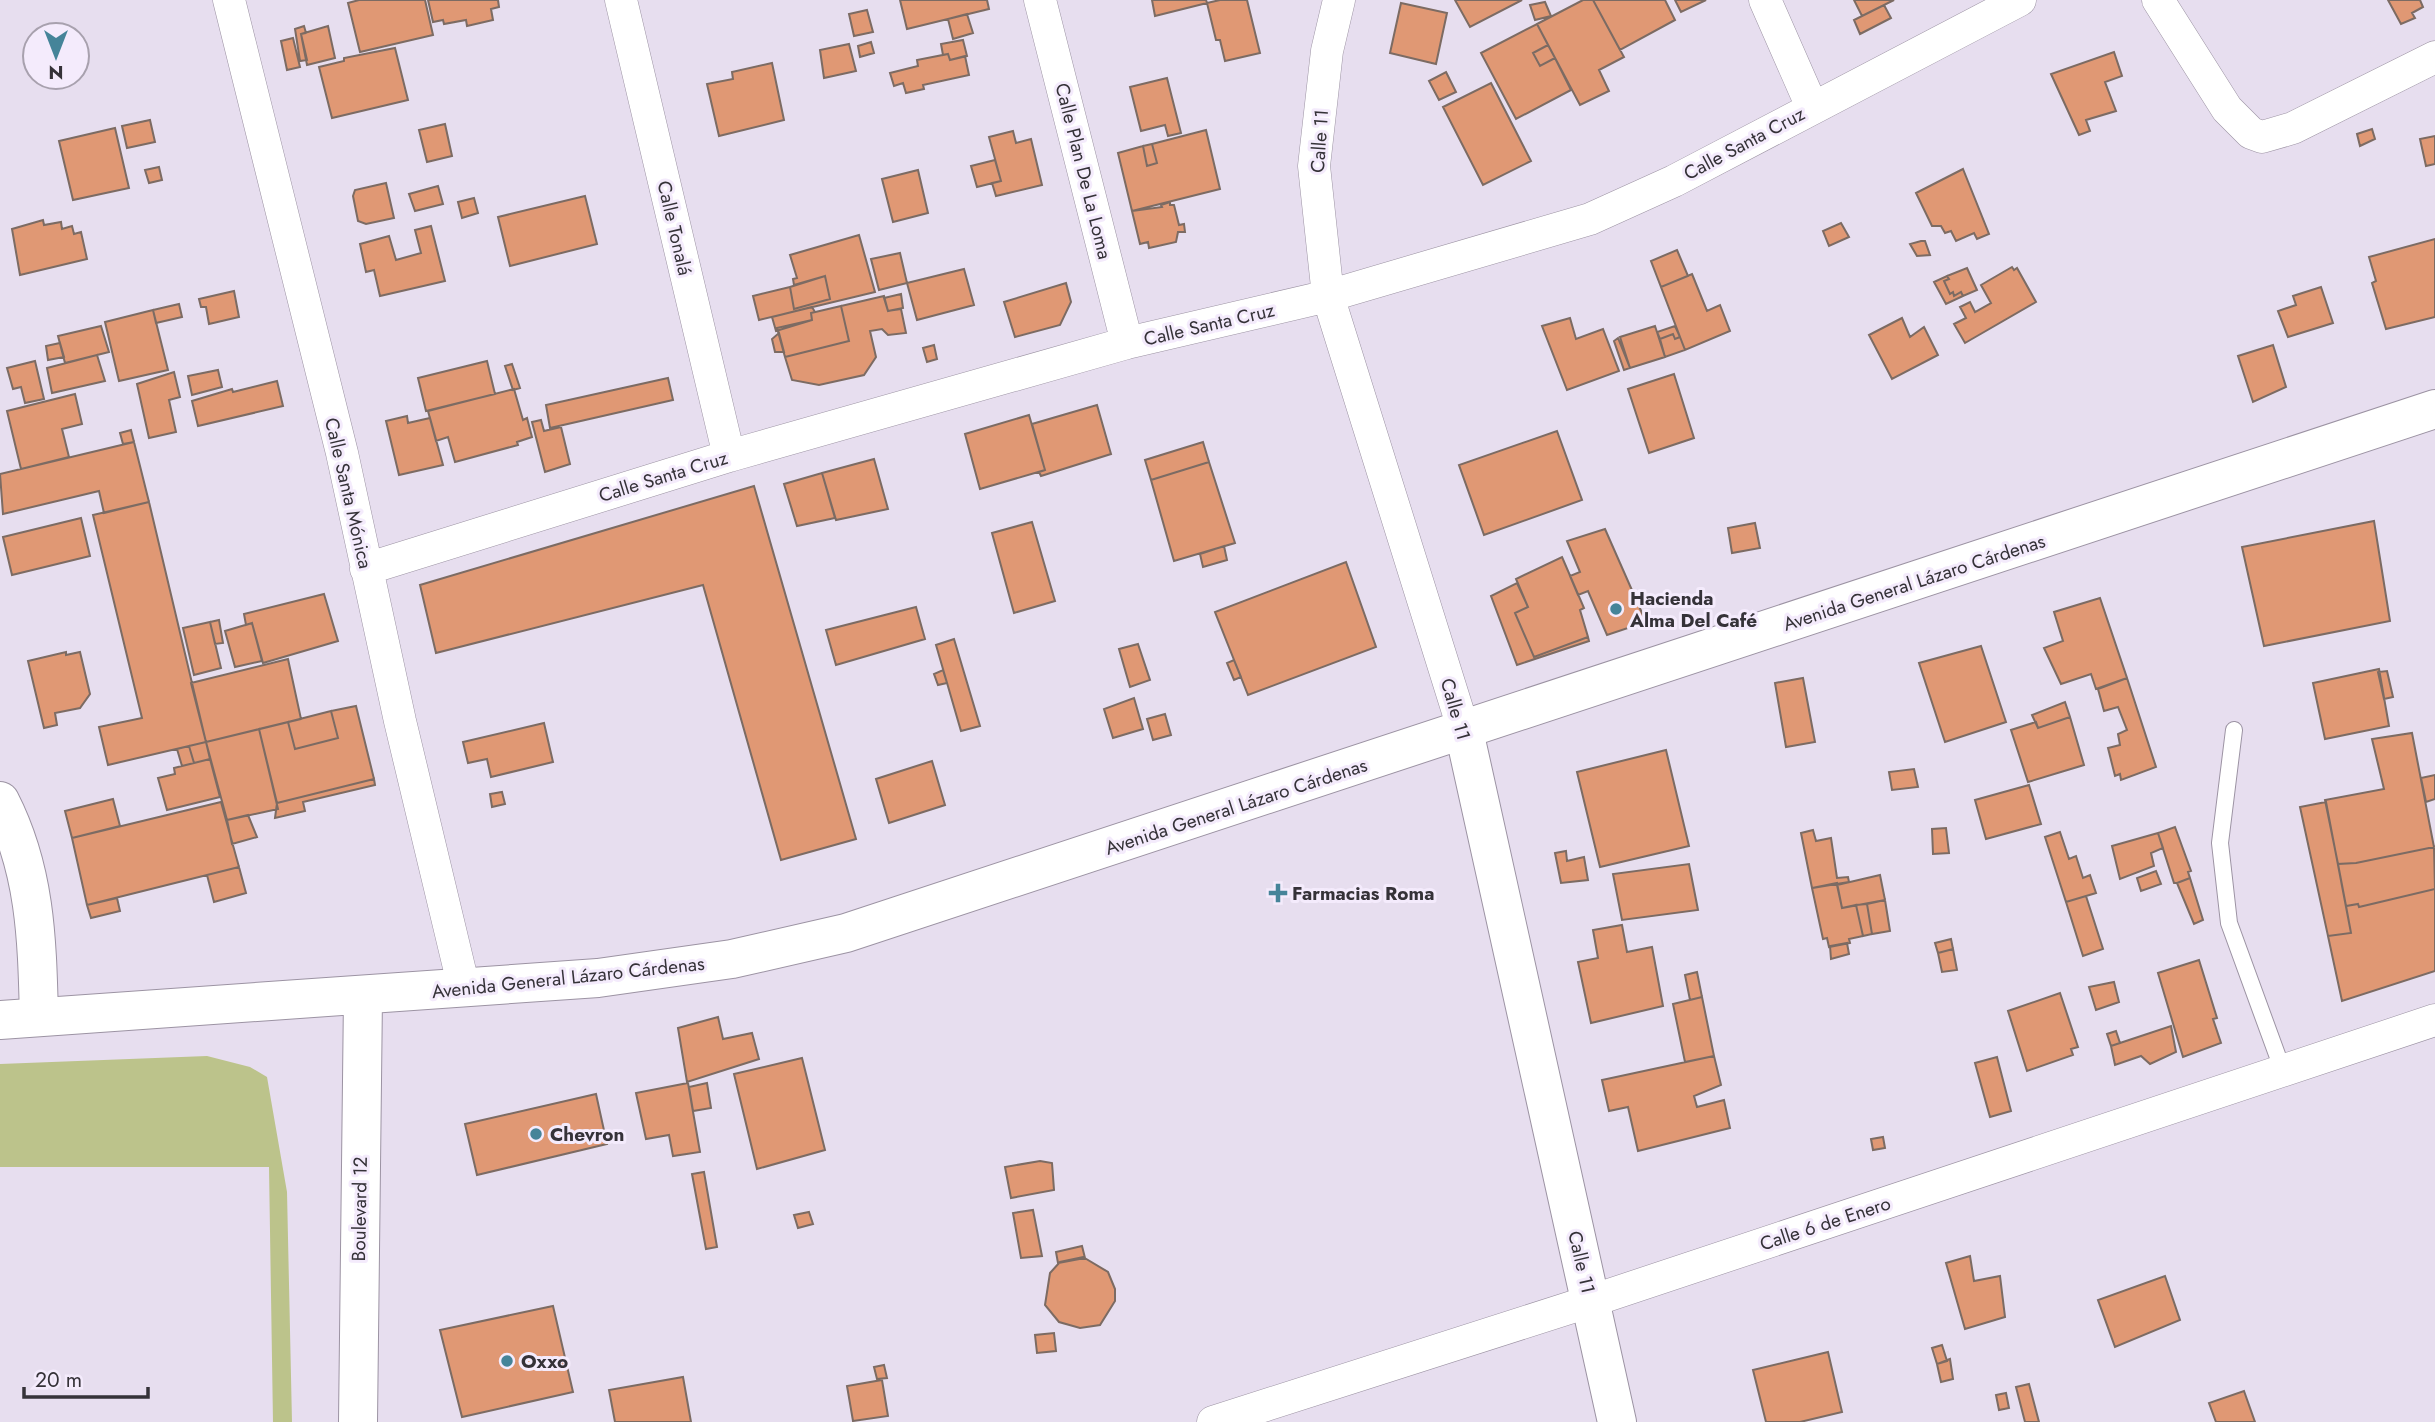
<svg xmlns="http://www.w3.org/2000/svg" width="2435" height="1422" viewBox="0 0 2435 1422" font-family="Jost,sans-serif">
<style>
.green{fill:#bcc38b}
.building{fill:#e09874;stroke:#7c6b63;stroke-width:2}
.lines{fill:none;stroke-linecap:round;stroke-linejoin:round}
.lane-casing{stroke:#9c93a3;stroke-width:18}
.street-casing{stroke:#9c93a3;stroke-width:33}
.secondary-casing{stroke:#9c93a3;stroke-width:40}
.highway-casing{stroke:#9c93a3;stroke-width:40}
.lane{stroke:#fff;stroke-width:16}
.street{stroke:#fff;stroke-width:32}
.secondary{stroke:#fff;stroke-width:38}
.highway{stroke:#fff;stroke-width:38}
.poi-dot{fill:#458499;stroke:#f4ebfc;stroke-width:2.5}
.labels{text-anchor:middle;stroke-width:6;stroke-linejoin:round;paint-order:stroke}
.street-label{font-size:19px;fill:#353238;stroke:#f4ebfc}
.poi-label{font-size:19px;font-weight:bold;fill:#353238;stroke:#f4ebfc;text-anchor:start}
</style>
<rect width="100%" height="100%" fill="#e7deef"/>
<path class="green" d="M207,1056L250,1067L267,1077L287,1192L292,1422H273L269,1167H0V1064Z"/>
<path class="building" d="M359,0H425L433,35L360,52L348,3Z
M428,0H498L499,7L491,9L493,20L467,26L466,20L444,24L443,20L433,22Z
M987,0L989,9L907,29L900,0Z
M1152,0H1206L1207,3L1155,16Z
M1220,0H1247L1260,53L1225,61L1220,40H1216L1207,3Z
M1455,0H1522L1470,27Z
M1583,0H1593L1624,57L1599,70L1609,91L1580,105L1537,24Z
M1593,0H1665L1675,20L1620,50Z
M1675,0H1706L1681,12Z
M1854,0H1894L1862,16Z
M2388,0H2420L2423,7L2412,13L2415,18L2401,24Z
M1545,2L1551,16L1535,20L1530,5Z
M1401,3L1447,13L1436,64L1390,53Z
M1884,5L1891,18L1860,34L1854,20Z
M867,10L873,32L854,36L849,14Z
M967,14L973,33L953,39L948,19Z
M1537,24L1548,45L1533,53L1540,66L1555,58L1571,90L1516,119L1481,53Z
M304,26L306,33L301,34L307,60L300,61L295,29Z
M328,26L335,58L307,65L301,34Z
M293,38L300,67L287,70L281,41Z
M963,40L967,56L950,60L948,54L943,55L941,44Z
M871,42L874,53L860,57L858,46Z
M849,44L856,71L824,78L820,50Z
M1548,45L1555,58L1540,66L1533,53Z
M395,48L408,100L332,118L319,67L344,61V58Z
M2114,52L2122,76L2105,82L2116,111L2086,120L2090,131L2079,135L2051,74Z
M948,54L950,60L965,56L969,75L923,85L924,89L906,93L903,83L894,86L890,73L918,66L917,60Z
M772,63L784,120L719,136L707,84L733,79L732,72Z
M1446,72L1456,92L1439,100L1429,81Z
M1167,78L1181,133L1168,136L1165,125L1141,131L1130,87Z
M1491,83L1531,161L1483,185L1443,107Z
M150,120L155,142L127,148L122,126Z
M445,124L452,156L427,162L419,130Z
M115,128L129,188L73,200L59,141Z
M2372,129L2375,139L2360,146L2357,134Z
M1206,130L1220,189L1132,211L1118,153L1143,146L1147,166L1157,163L1152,144Z
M1013,131L1016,143L1031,139L1042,185L996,196L992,183L1001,181L989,137Z
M2435,136V164L2426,166L2420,139Z
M1152,144L1157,163L1147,166L1143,146Z
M995,160L1001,181L977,187L971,166Z
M159,167L162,180L149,183L145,170Z
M1963,169L1989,234L1977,239L1974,233L1956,241L1951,231L1945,233L1941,226H1932L1916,193Z
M918,170L928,213L893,222L882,179Z
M386,183L394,218L366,224L358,221L353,196L355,190Z
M438,186L443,204L415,211L409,194Z
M585,196L597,244L510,266L498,217Z
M474,198L478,213L462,218L458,202Z
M1170,202V205H1174L1179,225L1184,224L1185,232H1178L1176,242L1149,248L1148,242L1140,244L1132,211L1162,207L1161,205Z
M43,220L44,225L61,222L62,229L72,226L74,234L81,232L87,259L20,275L12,229Z
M1841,223L1849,237L1829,246L1823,231Z
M431,226L445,281L380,296L374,270L366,272L360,244L389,236L396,260L421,253L415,230Z
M859,235L875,292L759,320L753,296L790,287L794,309L830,299L825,276L794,285L793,279L797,278L790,255Z
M2435,239V317L2386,329L2372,283L2376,281L2369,257Z
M1921,241H1925L1930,255L1917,256L1910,244Z
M1677,250L1688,276L1661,287L1651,261Z
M900,253L907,283L879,290L871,259Z
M2012,267L2014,270L2017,268L2036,302L1965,343L1954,324L1966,318L1960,307L1970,302L1975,312L1991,303L1981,285Z
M1967,268L1977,290L1963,296L1961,292L1954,296L1953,292L1950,294L1944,281L1949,279L1947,276Z
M964,269L974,305L917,320L907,283Z
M1692,274L1707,311L1720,305L1730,331L1685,350L1661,287Z
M825,276L830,299L794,309L790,287Z
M1947,276L1949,279L1944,281L1950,294L1953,292L1954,296L1961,292L1963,296L1946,304L1934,282Z
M1066,283L1071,302L1060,325L1015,337L1004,302Z
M2321,287L2333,323L2288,337L2278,311L2296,305L2293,296Z
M234,291L239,317L209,324L206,307H201L199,299Z
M901,294L903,308L888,311L884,298Z
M884,296L888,311L901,309L906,333L888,335L882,329L870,331L876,357L864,375L819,385L792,380L785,357L849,341L841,306Z
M179,304L182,317L156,323L153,310Z
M841,306L849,341L785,357L777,328L812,320L811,313Z
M812,307L815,312L811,313L812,320L776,331L772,317Z
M153,310L168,370L119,381L105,322Z
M1570,318L1576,339L1603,329L1619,371L1567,390L1542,326Z
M1902,318L1910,337L1924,327L1938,355L1892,379L1869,335Z
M101,326L109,352L65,363L58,336Z
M1655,326L1665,357L1630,368L1620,337Z
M1675,326L1680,337L1675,339L1673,334L1660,339L1657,332Z
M779,333L784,352H775L772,339Z
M1673,334L1675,339L1680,337L1685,350L1665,357L1660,339Z
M1618,338L1630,368L1624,370L1614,341Z
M60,343L64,357L48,360L46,346Z
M934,345L937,359L927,362L923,348Z
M2273,345L2286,387L2253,402L2238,356Z
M97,355L105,381L52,393L47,368Z
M35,361L44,399L25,403L21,387L13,389L7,368Z
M487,361L495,394L426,411L418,378Z
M512,364L520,388L513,390L505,366Z
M218,370L222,387L192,395L188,376Z
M174,372L180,397L169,400L176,432L149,438L137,384Z
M1674,374L1694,438L1649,453L1628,389Z
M668,378L673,400L550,428L546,405Z
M277,381L283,406L198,426L192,401L232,389L233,392Z
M514,389L523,420L527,418L532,437L517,442L518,445L455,462L448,437L436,441L428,411Z
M75,394L82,424L62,429L69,457L21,469L7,411Z
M1097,405L1111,454L1041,476L1039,472L1045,470L1032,424Z
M1029,415L1045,470L980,489L965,434Z
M407,416L408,423L430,418L443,465L399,475L386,421Z
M541,420L544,431L561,427L570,464L545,472L532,422Z
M131,430L134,442L123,444L120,433Z
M1557,431L1582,500L1484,535L1459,465Z
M134,442L149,502L104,513L99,491L3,514L0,474Z
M1203,442L1209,462L1151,480L1145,460Z
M874,459L888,509L836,520L822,473Z
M1209,462L1235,543L1174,561L1151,480Z
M822,473L835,518L797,526L784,484Z
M754,486L856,839L781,860L703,585L436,653L420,585Z
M149,502L206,742L108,765L99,727L142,718L93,515Z
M81,518L90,556L12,575L3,537Z
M2374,521L2390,621L2264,646L2242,547Z
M1032,522L1055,601L1014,613L992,533Z
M1755,523L1760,548L1732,553L1728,528Z
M1605,529L1646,622L1607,635L1588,591L1578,595L1570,576L1580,572L1567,541Z
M1224,546L1227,560L1203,567L1200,554Z
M1562,557L1584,608L1580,610L1588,637L1534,657L1515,613L1528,607L1516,579Z
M1346,562L1376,647L1248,695L1215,612Z
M1517,583L1528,607L1515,613L1534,657L1588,637L1589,641L1517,665L1491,596Z
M324,594L338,641L263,663L252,623L246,625L244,614Z
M2100,598L2127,678L2096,689L2091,674L2061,684L2044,648L2063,641L2054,612Z
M916,607L925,639L836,665L826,630Z
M219,620L223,643L215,644L210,622Z
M210,622L221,668L194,675L183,628Z
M252,623L262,661L235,667L225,631Z
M954,639L980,726L961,731L936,645Z
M1138,644L1150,680L1130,687L1119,649Z
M1981,646L2006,722L1945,742L1919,663Z
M66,652V655L80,652L90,694L80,708L55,713L57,725L44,728L28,661Z
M288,659L301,719L206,742L191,683Z
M1234,660L1241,677L1234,680L1227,663Z
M2379,669L2389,726L2325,739L2313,683Z
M943,670L947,683L938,685L934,674Z
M2387,671L2393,697L2384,699L2378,672Z
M1803,678L1815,742L1786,747L1775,683Z
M2127,678L2156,767L2121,780L2120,774L2115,776L2108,748L2120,745L2118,734L2127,730L2118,707L2104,711L2098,689Z
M1134,698L1143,729L1113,738L1104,709Z
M2065,702L2070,717L2038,728L2032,715Z
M356,706L374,779L277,803L259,729L288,722L295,749L338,738L331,711Z
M331,711L338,738L295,749L288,722Z
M1165,714L1171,735L1153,740L1147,719Z
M2070,717L2084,765L2028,782L2011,730L2036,722L2038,728Z
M544,723L553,762L491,777L487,759L468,763L463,742Z
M259,729L278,809L227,820L206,742Z
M2412,733L2434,847L2356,863L2338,864L2325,800L2384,789L2372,739Z
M206,742L210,759L194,763L189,746Z
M189,746L194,763L182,766L177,749Z
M1666,750L1689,846L1600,867L1577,772Z
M210,759L220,797L167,810L158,778L175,774L174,768Z
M932,761L945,805L889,823L876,779Z
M1914,769L1918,787L1892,790L1889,772Z
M2435,775V799L2426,802L2421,778Z
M374,779L375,785L303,802L305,811L275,818L277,803Z
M2029,785L2041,824L1986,839L1975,800Z
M502,792L505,804L492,807L490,794Z
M113,799L120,826L72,838L65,811Z
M221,802L239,867L87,905L72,838Z
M2326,802L2351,933L2328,936L2300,807Z
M248,815L257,837L232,844L227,820Z
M2175,827L2191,871L2188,872L2190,878L2177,883H2174L2158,833Z
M1946,828L1949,853L1933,854L1932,829Z
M1813,830L1816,841L1831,838L1837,878L1848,877L1849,882L1812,888L1801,833Z
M2060,832L2069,859L2076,856L2083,878L2090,875L2096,893L2066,902L2045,837Z
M2158,833L2163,848L2151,853L2154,866L2120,879L2112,846Z
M2434,847L2435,889L2359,907L2358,904L2346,906L2338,864L2356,863Z
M1566,851L1567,861L1584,857L1588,880L1561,883L1555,853Z
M1689,864L1698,910L1622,920L1613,874Z
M239,867L246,893L214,902L207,875Z
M2156,871L2161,884L2141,891L2137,878Z
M1880,875L1885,900L1842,908L1837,885Z
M2190,878L2203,920L2194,924L2177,883Z
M1837,883L1842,908L1856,905L1863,936L1849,939L1850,943L1829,947L1827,938L1823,939L1812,888Z
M2435,889V971L2342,1001L2328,936L2351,933L2346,906L2358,904L2359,907Z
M2086,896L2103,949L2083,956L2066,902Z
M117,898L120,911L91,918L87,905Z
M1885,900L1890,931L1872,934L1867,904Z
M1867,904L1872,934L1863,936L1856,905Z
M1622,925L1627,952L1652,947L1663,1006L1591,1023L1578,962L1598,958L1593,930Z
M1951,939L1953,949L1938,953L1935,943Z
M1847,943L1849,954L1831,959L1830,946Z
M1953,949L1957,970L1942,972L1938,953Z
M2199,960L2217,1018L2213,1019L2221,1043L2183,1057L2158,973Z
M1697,972L1702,997L1690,1000L1685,975Z
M2114,982L2119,1002L2096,1010L2089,987Z
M2060,993L2078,1047L2071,1049L2073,1055L2027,1071L2008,1011Z
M1702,997L1714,1056L1685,1062L1673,1004Z
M718,1017L723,1039L752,1033L759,1059L687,1082L678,1028Z
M2171,1026L2176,1052L2150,1064L2141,1056L2115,1065L2111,1046Z
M2116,1031L2120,1043L2111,1046L2107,1034Z
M1714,1056L1721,1085L1694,1096L1697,1107L1724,1100L1730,1128L1638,1151L1628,1107L1609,1111L1602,1080Z
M1997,1057L2011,1111L1990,1117L1975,1063Z
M802,1058L825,1150L757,1169L734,1074Z
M688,1083L700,1152L673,1156L669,1135L646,1139L636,1093Z
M707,1083L711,1108L693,1111L689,1087Z
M596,1094L607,1144L477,1175L465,1124Z
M1883,1137L1885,1148L1873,1150L1871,1139Z
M1040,1161L1052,1163L1054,1190L1011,1198L1005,1167Z
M704,1172L717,1247L706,1249L692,1174Z
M1033,1210L1042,1256L1021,1258L1013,1213Z
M809,1212L813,1224L798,1228L794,1215Z
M1082,1246L1085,1258L1058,1263L1056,1252Z
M1970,1256L1974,1281L2000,1276L2005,1317L1965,1329L1946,1263Z
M1083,1257L1108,1272L1115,1289V1301L1100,1325L1080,1328L1059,1322L1045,1305L1050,1273L1060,1262Z
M2165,1276L2180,1320L2115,1347L2098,1300Z
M553,1306L573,1392L462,1417L440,1330Z
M1054,1333L1056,1351L1037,1353L1035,1335Z
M1942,1345L1947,1361L1937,1364L1932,1348Z
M1828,1352L1842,1412L1800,1422H1766L1753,1370Z
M1950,1359L1953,1379L1941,1382L1937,1364Z
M884,1365L887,1378L877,1379L874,1367Z
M683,1377L691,1422H615L609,1390Z
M882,1380L888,1416L853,1421L847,1386Z
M2029,1384L2039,1422H2025L2016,1387Z
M2244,1391L2255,1422H2216L2209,1403Z
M2006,1393L2009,1408L1999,1410L1996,1395Z"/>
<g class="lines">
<defs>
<path id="lane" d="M2234,730L2220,843L2229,923L2283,1071"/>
<path id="street" d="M229,0L342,453L400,721L464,988
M621,0L729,456
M1040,0L1127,343
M1339,0L1327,51L1314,166L1328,296L1464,731
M1765,0L1812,107
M2158,0L2227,109L2251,133L2262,137L2293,128L2435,57
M366,569L729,456L1127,343L1328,296L1590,219L1674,181L2020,0
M1213,1422L1591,1301L2435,1020"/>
<path id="secondary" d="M1464,731L1617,1422
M0,1020L598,978L732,959L846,933L2435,409
M358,1422L363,996"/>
<path id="highway" d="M0,801C36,871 37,941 39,1017"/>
</defs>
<use href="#lane" class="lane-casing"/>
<use href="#street" class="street-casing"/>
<use href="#secondary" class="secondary-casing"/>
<use href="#highway" class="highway-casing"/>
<use href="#lane" class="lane"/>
<use href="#street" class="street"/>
<use href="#secondary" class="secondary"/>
<use href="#highway" class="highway"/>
</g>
<g class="poi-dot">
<circle cx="1616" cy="609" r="7"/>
<path d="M1274.5 882.5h7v7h7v7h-7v7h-7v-7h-7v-7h7z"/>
<circle cx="536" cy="1134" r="7"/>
<circle cx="507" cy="1361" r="7"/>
</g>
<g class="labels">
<g class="street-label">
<text transform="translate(1319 141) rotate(-86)" y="7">Calle 11</text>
<text transform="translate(1744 143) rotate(-28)" y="7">Calle Santa Cruz</text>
<text transform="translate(1084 171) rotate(76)" y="7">Calle Plan De La Loma</text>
<text transform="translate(675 228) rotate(77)" y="7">Calle Tonalá</text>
<text transform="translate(1209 324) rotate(-13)" y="7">Calle Santa Cruz</text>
<text transform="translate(663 476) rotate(-17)" y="7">Calle Santa Cruz</text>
<text transform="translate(349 493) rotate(77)" y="7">Calle Santa Mónica</text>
<text transform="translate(1914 582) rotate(-18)" y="7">Avenida General Lázaro Cárdenas</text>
<text transform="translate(1456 709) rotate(74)" y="7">Calle 11</text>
<text transform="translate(1236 806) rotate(-18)" y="7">Avenida General Lázaro Cárdenas</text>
<text transform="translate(568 977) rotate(-6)" y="7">Avenida General Lázaro Cárdenas</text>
<text transform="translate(359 1209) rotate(-89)" y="7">Boulevard 12</text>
<text transform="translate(1825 1223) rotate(-18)" y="7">Calle 6 de Enero</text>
<text transform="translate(1582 1262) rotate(77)" y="7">Calle 11</text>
</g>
<g class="poi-label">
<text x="1630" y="605">Hacienda<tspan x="1630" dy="22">Alma Del Café</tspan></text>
<text x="1292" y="900">Farmacias Roma</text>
<text x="550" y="1141">Chevron</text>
<text x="521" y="1368">Oxxo</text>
</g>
</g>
<g transform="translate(56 56) rotate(180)"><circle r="33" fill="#f4ebfc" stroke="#a8a1ae" stroke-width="2"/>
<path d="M0-5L12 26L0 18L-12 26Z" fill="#458499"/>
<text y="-10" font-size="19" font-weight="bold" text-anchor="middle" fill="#353238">N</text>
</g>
<path d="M24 1387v10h124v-10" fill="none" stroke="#353238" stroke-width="3.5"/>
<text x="35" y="1387" font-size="21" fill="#353238" stroke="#f4ebfc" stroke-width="5" paint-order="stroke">20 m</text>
</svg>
